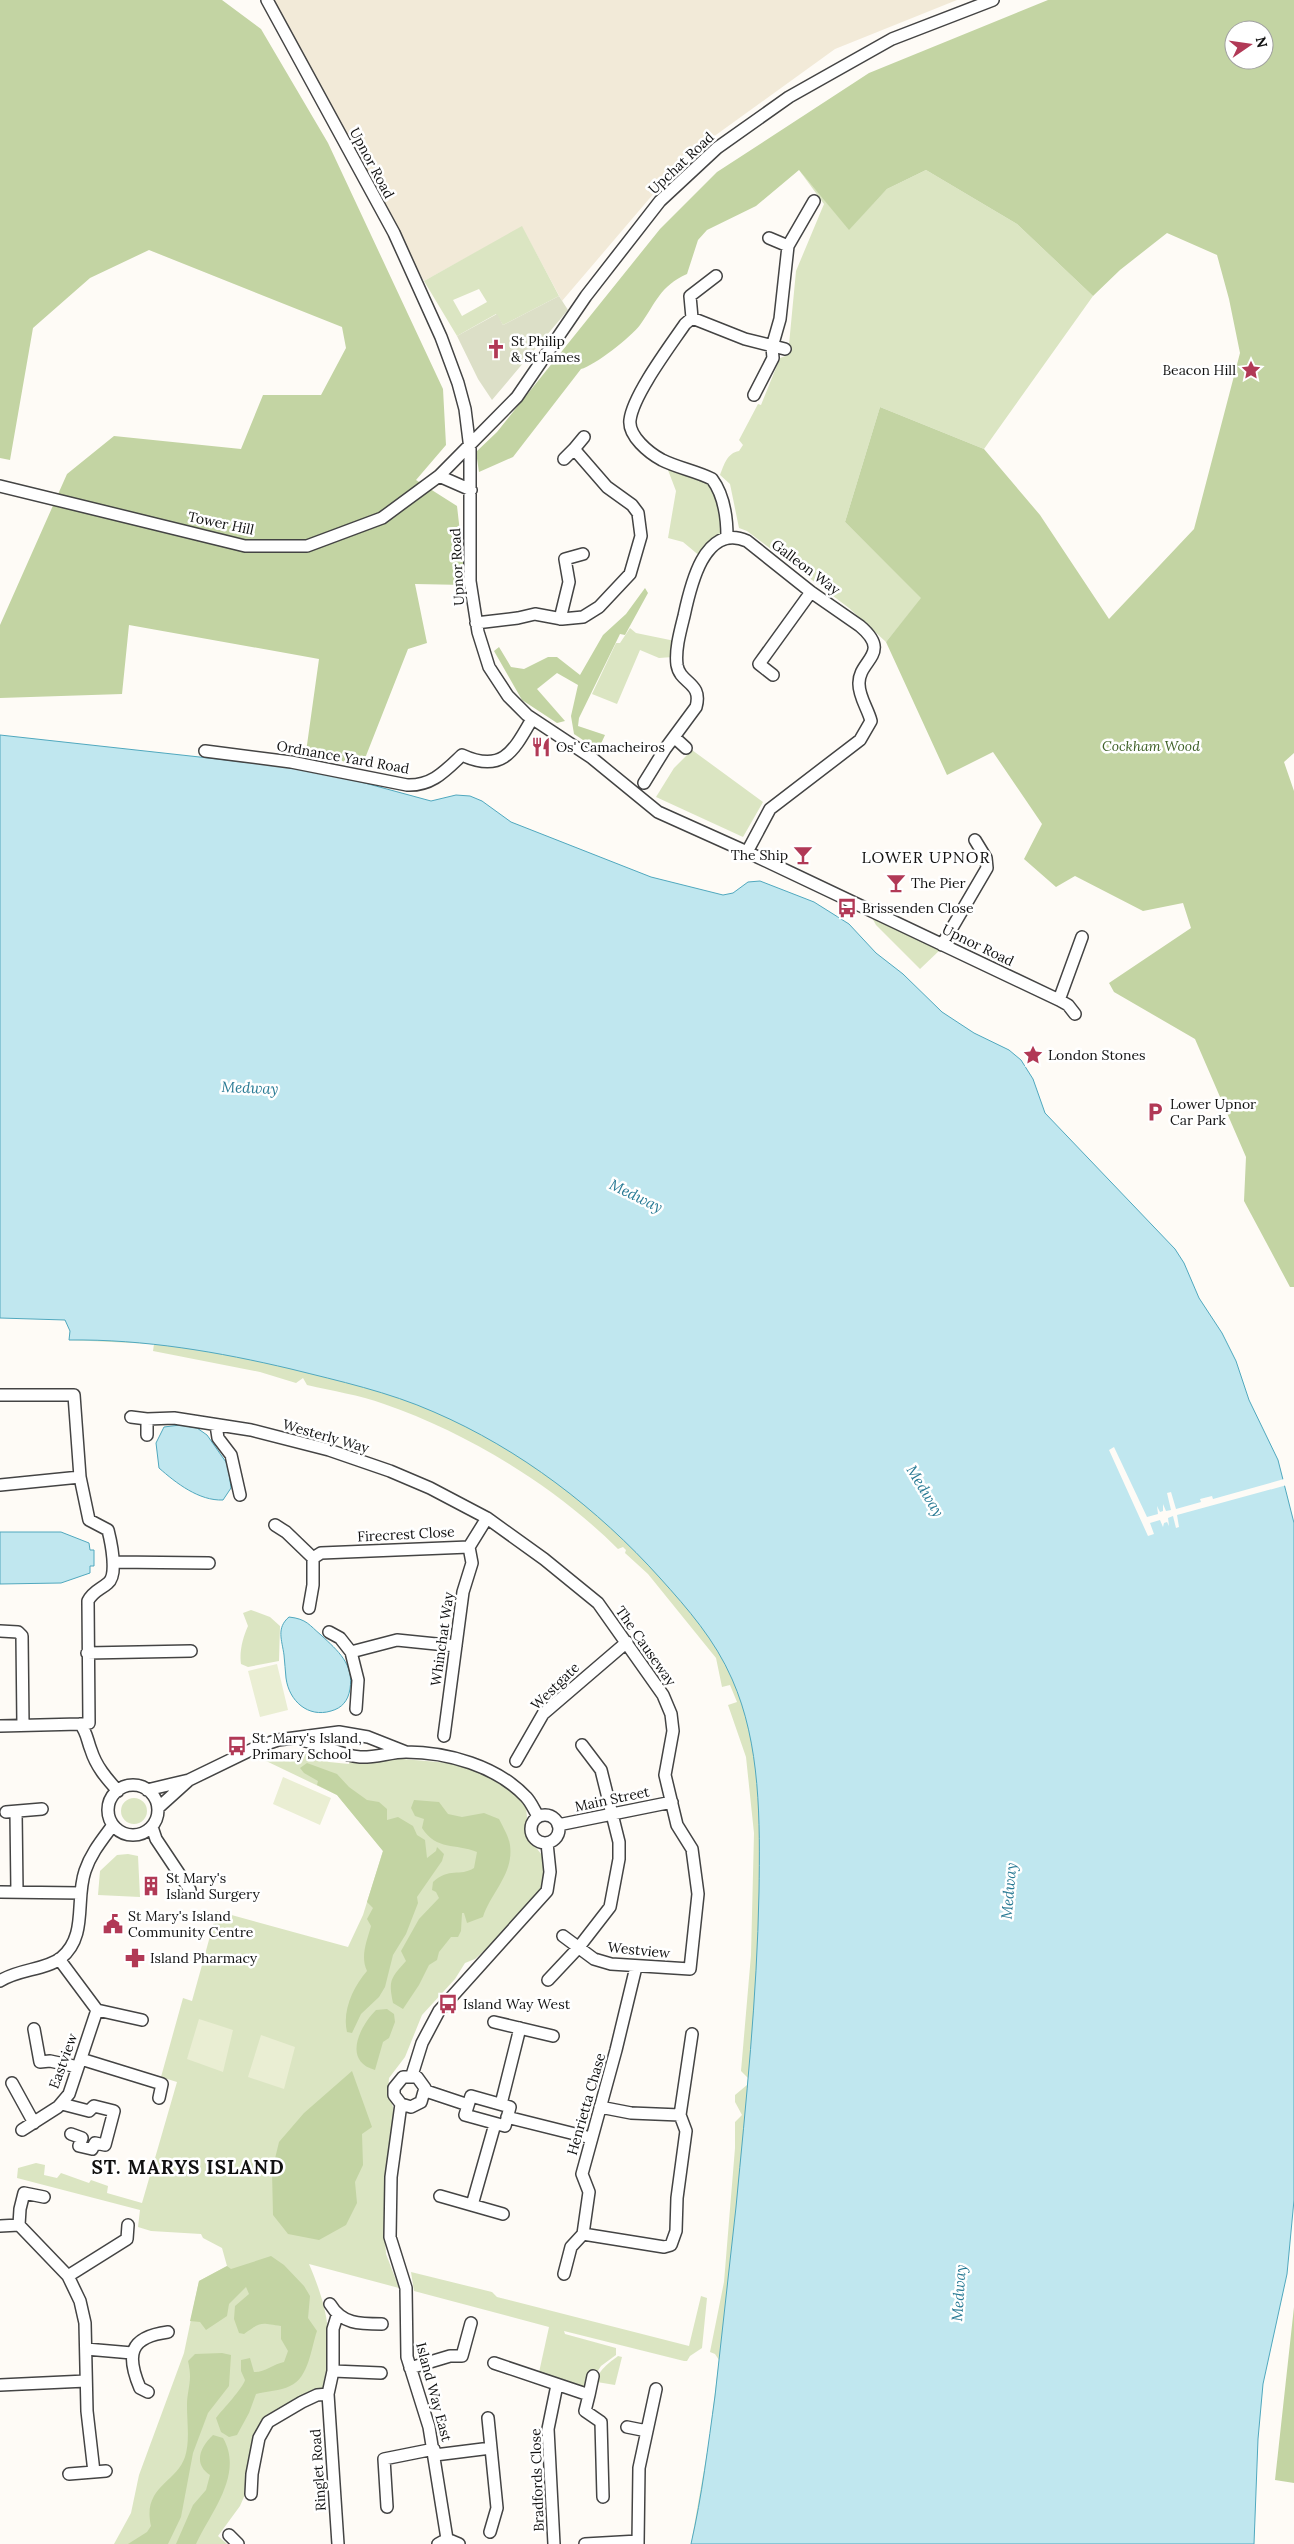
<svg xmlns="http://www.w3.org/2000/svg" width="1294" height="2544" viewBox="0 0 1294 2544" font-family="Lora,serif">
<style>
.farmland{fill:#f2ead8}
.green{fill:#dbe5c2;fill-rule:evenodd}
.forest{fill:#c3d4a3;fill-rule:evenodd}
.cemetery{fill:#dcdfc7}
.pitch{fill:#eaeed3}
.water{fill:#c0e7ef;stroke:#50a8be}
.pier{fill:#fefbf6}
.lines{fill:none;stroke-linecap:round;stroke-linejoin:round}
.minor-casing{stroke:#444;stroke-width:14}
.minor{stroke:#fff;stroke-width:11}
.labels{text-anchor:middle;stroke-width:5;stroke-linejoin:round;paint-order:stroke}
.street-label{font-size:14px;fill:#111;stroke:#fff}
.poi-label{font-size:14px;fill:#111;stroke:#fff;text-anchor:start}
.park-label{font-size:14px;font-style:italic;fill:#3f6128;stroke:#fff}
.water-label{font-size:15px;font-style:italic;fill:#287a94;stroke:#fff}
.quarter-label{font-size:16px;letter-spacing:1px;fill:#111;stroke:#fff}
.district-label{font-size:19px;font-weight:bold;letter-spacing:1px;fill:#111;stroke:#fff}
</style>
<rect width="100%" height="100%" fill="#fefbf6"/>
<path class="farmland" d="M269,0H957L835,49L684,158L562,301L522,227L424,281Z"/>
<path class="green" d="M799,170L849,229L887,189L926,170L1017,224L1093,296L984,449L880,407L845,522L922,598L886,642L849,608L747,531L739,528L730,484L720,475C724,465 727,453 739,451L743,445L739,440L758,404L761,405L780,358L788,355L796,271L824,204Z
M522,226L559,296L503,325L496,314L457,336L424,281ZM479,289L487,302L462,316L453,300Z
M668,470L709,484L716,491L723,523L722,533L701,557L683,542L668,538L676,491Z
M630,628L636,633L675,641L673,657L659,658L640,650L617,704L592,694L616,643H620Z
M692,750L763,802L743,837L656,797L674,768Z
M871,916L941,949L920,969L876,925Z
M65,1320L479,1389L776,1691L765,2281L691,2544L709,2441L719,2360L715,2354L710,2352L724,2282L735,2148V2122L742,2115L735,2102V2095L747,2085L748,2078L741,2071L751,1955L754,1833L746,1757L728,1705L737,1702L730,1685L722,1687L716,1658L648,1574L625,1553L626,1550L623,1547L618,1549C555,1486 468,1433 384,1404C359,1395 333,1391 307,1385L303,1378L296,1383L260,1372L153,1351L154,1344L69,1340L70,1331Z
M251,1610L270,1617L280,1626L279,1661L248,1667L241,1664C239,1652 243,1637 248,1626L243,1613Z
M293,1751L312,1752L329,1762L349,1764L350,1758H390L462,1764L494,1778L516,1795L526,1807L529,1839L542,1855L545,1864L543,1887L486,1949L475,1959L465,1963L455,1979L422,2015L405,2057L389,2078L388,2091L394,2110L384,2224L386,2254L399,2288L309,2264C329,2311 334,2341 322,2391L265,2419L247,2490L240,2506L218,2536L227,2544H114L131,2513L139,2475L184,2353L199,2281L227,2266L222,2248L203,2238L201,2234L151,2231L138,2227L140,2210L17,2178L18,2168L36,2163L45,2165L44,2175L57,2178L61,2173L89,2183L91,2180L108,2186L107,2193L142,2203L177,2082L161,2077L183,1998L192,2001L217,1911L348,1947L363,1915L383,1851L337,1795L264,1760Z
M121 1811a13 13 0 1 1 26 0a13 13 0 1 1-26 0Z
M128,1854L138,1856L140,1897L98,1895L100,1871L117,1855Z
M411,2272L492,2292L497,2297L689,2346L701,2296L707,2298L702,2348L690,2356L687,2361H684L564,2331L565,2334L616,2348V2355L601,2366L587,2388L538,2377L549,2327L414,2291Z
M618,2356L622,2357L615,2385L597,2382C597,2371 610,2362 618,2356Z"/>
<path class="forest" d="M0,0H222L261,29L328,143L443,389L446,445L416,480L457,506L466,585L415,584L427,643L408,649L362,766L306,752L319,659L129,625L122,694L0,698V625L67,474L114,436L241,449L263,395H321L346,348L342,327L149,250L90,278L33,328L10,460L0,458Z
M1048,0H1294V753L1284,762L1294,791V1287H1290L1244,1201L1246,1157L1195,1039L1114,992L1109,983L1191,928L1183,903L1143,911L1075,876L1056,887L1024,859L1042,824L993,752L947,775L886,642L921,598L845,522L880,407L984,449L1040,515L1109,619L1194,529L1240,353L1229,299L1217,255L1167,233L1120,270L1093,296L1017,224L926,170L887,189L849,230L799,170L756,206L707,230L698,240L687,274C660,286 656,303 640,325C631,337 594,366 581,369L513,457L479,472L476,452L497,432L660,229L717,172L869,73ZM1234,30H1264V60H1234Z
M645,588L648,593L625,635L620,634L579,718L578,726L605,735L598,750L574,734L571,716L578,685L557,673L537,689L565,721L557,723L522,700L494,651L499,647L511,667L524,669L548,657H557L580,675L603,635L626,614Z
M307,1763L337,1774L349,1787L367,1800L379,1802L387,1809V1820L398,1817L413,1826L417,1835L425,1840L427,1858L436,1851L437,1847L444,1854L442,1861L417,1897L418,1903L406,1934L393,1955L385,1987L379,1997L361,2014L352,2033L347,2032C342,2011 353,1987 367,1971C360,1956 367,1941 371,1926L367,1919L373,1908L367,1902L383,1851L337,1795L317,1785L318,1781L304,1773L300,1768Z
M414,1800L439,1802L448,1814L462,1817L484,1813L499,1819C503,1827 509,1837 510,1845C514,1874 491,1892 483,1917L467,1923L464,1913H462L461,1931L458,1937H451L439,1952L437,1960L429,1965L419,1985L403,2009L393,2003C388,1980 391,1978 406,1961L401,1951L419,1919L439,1898L436,1892L432,1890L433,1882C449,1867 460,1877 474,1868L477,1852C455,1843 437,1851 422,1828L424,1819L415,1816L411,1808Z
M387,2009L394,2014L395,2022L389,2038L383,2042L375,2070C342,2061 360,2026 376,2010Z
M352,2071L372,2127L362,2134L363,2165L355,2182L357,2203L346,2225L319,2240L288,2234L273,2215L272,2171L279,2142L304,2113Z
M271,2256L284,2265L304,2286L310,2296L308,2318L317,2331C311,2348 309,2378 290,2386C280,2391 267,2391 256,2394L249,2413L237,2435L229,2437L221,2432L216,2418C223,2409 243,2388 245,2380L241,2371V2360L250,2358L254,2372C263,2373 274,2364 284,2362L288,2351L281,2339V2326C260,2323 262,2321 244,2334L239,2333L234,2319L235,2306L249,2294L246,2287L229,2304L227,2316L206,2330L200,2322L190,2321L199,2281L227,2266L231,2269Z
M1294,2307V2483L1275,2480Z
M222,2353L231,2355L229,2386L208,2413L193,2453L181,2517L168,2544H128L147,2532L151,2526C142,2487 176,2483 185,2457C190,2441 187,2423 187,2406C187,2388 193,2382 188,2361L195,2354Z
M213,2435L223,2438C244,2474 211,2512 196,2544H176L193,2505L206,2490L210,2475C193,2464 200,2447 213,2435Z"/>
<path class="cemetery" d="M559,296L568,310L492,400L478,379L457,336L497,314L503,325Z"/>
<path class="pitch" d="M277,1664L288,1710L260,1717L248,1671Z
M283,1777L331,1798L320,1825L273,1804Z
M199,2019L233,2030L223,2072L187,2059Z
M261,2035L295,2047L284,2089L248,2077Z"/>
<path class="water" d="M0,735L290,767L361,782L431,801L456,795L470,796L482,801L511,822L651,877L723,895L733,893L748,882L760,881L814,902L849,924L876,953L903,974L942,1012L974,1033L1009,1050L1021,1060L1033,1079L1045,1113L1175,1249L1184,1263L1199,1298L1222,1333L1236,1361L1249,1400L1278,1460L1294,1523V2200L1287,2274L1263,2384L1258,2439L1254,2544H691C702,2496 708,2446 715,2396C722,2333 729,2270 736,2207C746,2102 757,1997 759,1892C760,1822 761,1744 732,1679C715,1640 688,1609 660,1578C598,1509 520,1449 434,1412C389,1392 339,1381 291,1369C219,1352 144,1339 69,1340L70,1331L65,1320L0,1318Z
M180,1425L197,1428L207,1435L228,1465L231,1488L223,1500C199,1501 176,1483 159,1468L156,1443L164,1427Z
M0,1532H61L89,1543L90,1550H94V1566H90V1573L61,1583L0,1584Z
M289,1617C307,1619 309,1625 321,1635C338,1651 354,1664 350,1689C348,1701 342,1708 331,1711C308,1718 289,1701 286,1678C285,1670 285,1663 284,1655C282,1640 276,1628 289,1617Z"/>
<path class="pier" d="M1114,1447L1147,1517L1158,1514L1157,1506L1160,1512L1163,1511V1504L1166,1511L1171,1510L1167,1493L1171,1492L1176,1509L1201,1502L1200,1499L1212,1496L1213,1499L1284,1479L1287,1485L1177,1515L1179,1527L1176,1528L1173,1516L1168,1518L1169,1526L1167,1522L1164,1523L1163,1527L1160,1520L1150,1523L1154,1534L1148,1536L1109,1450Z"/>
<g class="lines">
<defs>
<path id="minor" d="M267,0L394,233L441,337L458,383L465,409L470,449V581L478,632L489,667L508,696L527,715L592,758L658,812L747,852L1059,1000L1068,1005L1075,1014
M769,238L788,246
M692,318L690,296L716,276
M754,395L773,358L772,347L780,319L788,246L814,201
M564,459L574,449
M439,476L471,490
M0,486L245,546H307L382,518L439,476L517,397L586,296L660,201L717,148L789,97L892,39L993,0
M727,537C727,517 724,495 712,479C696,471 678,468 662,460C649,453 628,436 630,420C633,395 670,346 685,324L692,318L745,339L785,349
M560,619L569,582L565,559L583,554
M476,623L518,618L535,614L562,619L583,617L599,607L630,574L641,536L638,513L632,505L607,487L574,449L584,437
M773,675L759,664L811,592
M674,737L686,748
M205,751L291,762L407,785C432,786 445,771 462,755C503,774 514,750 532,719
M644,783L665,749L696,707C703,682 680,684 677,665C675,650 680,632 684,616C690,588 704,522 747,541L811,592L860,626C893,654 858,660 859,684C859,697 868,709 871,721L860,740L770,809L747,852
M942,945L987,868L986,858L975,840
M1059,1000L1082,937
M0,1395H74L80,1477L89,1520L108,1530C111,1542 118,1575 108,1583C100,1590 93,1591 88,1601L89,1723L80,1724
M131,1417L147,1419
M216,1425L218,1438L231,1455L240,1495
M147,1435V1419L174,1418L251,1430L329,1450L390,1471L430,1488L487,1518L544,1559L598,1603L663,1695L671,1714L673,1731L665,1775L677,1825L692,1849L698,1894L690,1969L611,1964L594,1959L563,1936
M0,1485L80,1477
M275,1525L286,1532L313,1558L321,1553L469,1547L487,1518
M113,1562L209,1563
M309,1608L313,1585V1558
M0,1631L18,1632L22,1636L23,1725
M329,1632L340,1638L351,1652L397,1640L456,1646
M351,1652L358,1680L356,1709
M87,1653L191,1651
M0,1726L80,1724C87,1732 87,1740 91,1750C96,1766 106,1778 118,1791
M444,1736L463,1592L472,1563L469,1547
M305,1741C325,1745 339,1755 360,1757C375,1758 391,1752 406,1752C447,1752 497,1766 526,1797C531,1802 534,1810 538,1816
M516,1761L543,1714L627,1642
M108 1810a25 25 0 1 1 50 0a25 25 0 1 1-50 0Z
M147,1790L189,1780
M158,1808L189,1780L257,1747L278,1740L339,1732L368,1737L406,1752
M6,1812L42,1809
M16,1812L17,1892
M531 1829a14 14 0 1 1 28 0a14 14 0 1 1-28 0Z
M558,1825L672,1802
M152,1827L156,1839L190,1890
M0,1892L81,1893
M59,1959L97,2010L142,2020
M548,1980L579,1947L610,1907L619,1859V1842L601,1770L582,1745
M0,1981C18,1969 46,1970 61,1958C88,1936 75,1900 85,1871C91,1853 102,1840 113,1825
M494,2022L553,2036
M34,2029L40,2062L50,2061L78,2067
M81,2059L162,2084L159,2098
M412,2075L422,2043L439,2011L547,1891L550,1872L547,1843
M12,2083L34,2123
M426,2091L468,2105
M471,2096L510,2107L505,2126L465,2115Z
M62,2104L89,2111L94,2106L114,2111L105,2145L95,2143L92,2149L79,2146L82,2138L71,2134
M401,2104L411,2107L421,2102L425,2088L417,2077H403L394,2088V2095L401,2104L391,2177L390,2237L406,2288L407,2357L429,2427L447,2539
M501,2104L520,2028
M600,2107L631,2113L680,2115
M507,2117L591,2138
M22,2130L58,2107L69,2094L97,2010
M440,2196L503,2214
M472,2205L495,2124
M19,2225L20,2209L24,2193L44,2197
M0,2226L19,2225L68,2276L80,2301L85,2323L87,2411L94,2472
M583,2234L664,2247L671,2245L676,2231L677,2198L686,2131L680,2115L692,2034
M564,2274L571,2247L583,2234L589,2192L582,2174L616,2050L636,1967
M68,2276L127,2239L128,2225
M330,2304C342,2324 359,2324 382,2324
M337,2316L333,2329V2371L328,2394L338,2544
M86,2349L132,2353
M494,2363L589,2395L585,2411L601,2422L603,2497
M410,2368L450,2356H462L471,2323
M333,2371L381,2373
M0,2385L86,2381
M148,2392L140,2388C126,2355 129,2337 168,2332
M589,2395L593,2376
M488,2418L491,2448
M627,2427L647,2431
M435,2455L491,2448L497,2508L490,2532
M69,2474L106,2471
M251,2494L252,2474L259,2438L268,2422L302,2402L317,2395L328,2394
M387,2507L384,2459L434,2449
M229,2535L238,2544
M438,2544L447,2539L459,2544
M554,2544L548,2429L557,2385
M585,2544L638,2541
M638,2544L639,2468L656,2389"/>
</defs>
<use href="#minor" class="minor-casing"/>
<use href="#minor" class="minor"/>
</g>
<defs>
<symbol id="church-bare" viewBox="-9 -9 18 18"><path d="M-1.2-6h2.4v3.5h3.3v2.4h-3.3V6h-2.4V-.1h-3.3v-2.4h3.3Z" fill="#b13956" stroke="#fff" stroke-width="2.5" paint-order="stroke"/></symbol>
<symbol id="sight-bare" viewBox="-9 -9 18 18"><path d="M0-6L1.8-2.2L6-1.7L2.9 1.2L3.7 5.4L0 3.3L-3.7 5.4L-2.9 1.2L-6-1.7L-1.8-2.2Z" fill="#b13956" stroke="#fff" stroke-width="2.5" paint-order="stroke"/></symbol>
<symbol id="restaurant-bare" viewBox="-9 -9 18 18"><path d="M-5-6h1v4h1v-4h1v4h1v-4h1v5L-1.5 .5V6h-2V.5L-5-1ZM5-6V6H3V1.5H1.5Q1.5-4 5-6Z" fill="#b13956" stroke="#fff" stroke-width="2.5" paint-order="stroke"/></symbol>
<symbol id="bar-bare" viewBox="-9 -9 18 18"><path d="M-6-5H6L.8 .8V4.5H3.5V6h-7V4.5H-.8V.8Z" fill="#b13956" stroke="#fff" stroke-width="2.5" paint-order="stroke"/></symbol>
<symbol id="bus-bare" viewBox="-9 -9 18 18"><path d="M-5-6H5V4H4V6H2V4H-2V6H-4V4H-5ZM-3.5-4V0h7V-4ZM-3.5 1.2v1.5H-2V1.2ZM2 1.2v1.5H3.5V1.2Z" fill="#b13956" stroke="#fff" stroke-width="2.5" paint-order="stroke"/></symbol>
<symbol id="parking-bare" viewBox="-9 -9 18 18"><path d="M-3.5-5.5H1a3.5 3.5 0 0 1 0 7H-1V5.5H-3.5ZM-1-3.4V-.6H.8a1.4 1.4 0 0 0 0-2.8Z" fill="#b13956" stroke="#fff" stroke-width="2.5" paint-order="stroke"/></symbol>
<symbol id="building-bare" viewBox="-9 -9 18 18"><path d="M-4-6H4V6H1V3H-1V6H-4ZM-2.5-4.3h1.7v1.8h-1.7ZM.8-4.3h1.7v1.8H.8ZM-2.5-1h1.7V.8h-1.7ZM.8-1h1.7V.8H.8Z" fill="#b13956" stroke="#fff" stroke-width="2.5" paint-order="stroke"/></symbol>
<symbol id="civic-bare" viewBox="-9 -9 18 18"><path d="M-.6-6.5H3V-4.5H.6V-3L4-1V1h2V6H-6V1h2V-1L-.6-3ZM-1.2 2.5V6h2.4V2.5Z" fill="#b13956" stroke="#fff" stroke-width="2.5" paint-order="stroke"/></symbol>
<symbol id="pharmacy-bare" viewBox="-9 -9 18 18"><path d="M-2-6h4v4h4v4h-4v4h-4v-4h-4v-4h4Z" fill="#b13956" stroke="#fff" stroke-width="2.5" paint-order="stroke"/></symbol>
</defs>
<g fill-rule="evenodd">
<use href="#church-bare" x="482" y="335" width="28" height="28"/>
<use href="#sight-bare" x="1237" y="356" width="28" height="28"/>
<use href="#restaurant-bare" x="527" y="733" width="28" height="28"/>
<use href="#bar-bare" x="789" y="841" width="28" height="28"/>
<use href="#bar-bare" x="882" y="869" width="28" height="28"/>
<use href="#bus-bare" x="833" y="894" width="28" height="28"/>
<use href="#sight-bare" x="1019" y="1041" width="28" height="28"/>
<use href="#parking-bare" x="1141" y="1098" width="28" height="28"/>
<use href="#bus-bare" x="223" y="1732" width="28" height="28"/>
<use href="#building-bare" x="137" y="1872" width="28" height="28"/>
<use href="#civic-bare" x="99" y="1910" width="28" height="28"/>
<use href="#pharmacy-bare" x="121" y="1944" width="28" height="28"/>
<use href="#bus-bare" x="434" y="1990" width="28" height="28"/>
</g>
<g class="labels">
<g class="street-label">
<text transform="translate(372 163) rotate(62)" y="5">Upnor Road</text>
<text transform="translate(681 163) rotate(-43)" y="5">Upchat Road</text>
<text transform="translate(221 523) rotate(12)" y="5">Tower Hill</text>
<text transform="translate(457 567) rotate(-93)" y="5">Upnor Road</text>
<text transform="translate(806 567) rotate(37)" y="5">Galleon Way</text>
<text transform="translate(343 757) rotate(10)" y="5">Ordnance Yard Road</text>
<text transform="translate(978 945) rotate(26)" y="5">Upnor Road</text>
<text transform="translate(326 1436) rotate(16)" y="5">Westerly Way</text>
<text transform="translate(406 1534) rotate(-3)" y="5">Firecrest Close</text>
<text transform="translate(442 1639) rotate(-82)" y="5">Whinchat Way</text>
<text transform="translate(646 1646) rotate(55)" y="5">The Causeway</text>
<text transform="translate(555 1686) rotate(-44)" y="5">Westgate</text>
<text transform="translate(612 1799) rotate(-12)" y="5">Main Street</text>
<text transform="translate(639 1950) rotate(6)" y="5">Westview</text>
<text transform="translate(63 2061) rotate(-70)" y="5">Eastview</text>
<text transform="translate(586 2104) rotate(-74)" y="5">Henrietta Chase</text>
<text transform="translate(434 2392) rotate(75)" y="5">Island Way East</text>
<text transform="translate(318 2470) rotate(-94)" y="5">Ringlet Road</text>
<text transform="translate(537 2480) rotate(-92)" y="5">Bradfords Close</text>
</g>
<g class="poi-label">
<text x="511" y="346">St Philip<tspan x="511" dy="16">&amp; St James</tspan></text>
<text x="1236" y="375" text-anchor="end">Beacon Hill</text>
<text x="556" y="752">Os' Camacheiros</text>
<text x="788" y="860" text-anchor="end">The Ship</text>
<text x="911" y="888">The Pier</text>
<text x="862" y="913">Brissenden Close</text>
<text x="1048" y="1060">London Stones</text>
<text x="1170" y="1109">Lower Upnor<tspan x="1170" dy="16">Car Park</tspan></text>
<text x="252" y="1743">St. Mary's Island,<tspan x="252" dy="16">Primary School</tspan></text>
<text x="166" y="1883">St Mary's<tspan x="166" dy="16">Island Surgery</tspan></text>
<text x="128" y="1921">St Mary's Island<tspan x="128" dy="16">Community Centre</tspan></text>
<text x="150" y="1963">Island Pharmacy</text>
<text x="463" y="2009">Island Way West</text>
</g>
<g class="park-label">
<text x="1151" y="751">Cockham Wood</text>
</g>
<g class="water-label">
<text transform="translate(250 1088) rotate(2)" y="5">Medway</text>
<text transform="translate(636 1196) rotate(26)" y="5">Medway</text>
<text transform="translate(925 1491) rotate(59)" y="5">Medway</text>
<text transform="translate(1009 1891) rotate(-85)" y="5">Medway</text>
<text transform="translate(959 2293) rotate(-86)" y="5">Medway</text>
</g>
<g class="quarter-label">
<text x="926" y="863">LOWER UPNOR</text>
</g>
<g class="district-label">
<text x="188" y="2174">ST. MARYS ISLAND</text>
</g>
</g>
<g transform="translate(1249 45) rotate(77)"><circle r="24" fill="#ffffff" stroke="#a0a0a0"/>
<path d="M0-4L9 19L0 12L-9 19Z" fill="#b13956"/>
<text y="-8" font-size="14" font-weight="bold" text-anchor="middle" fill="#111111">N</text>
</g>
</svg>
